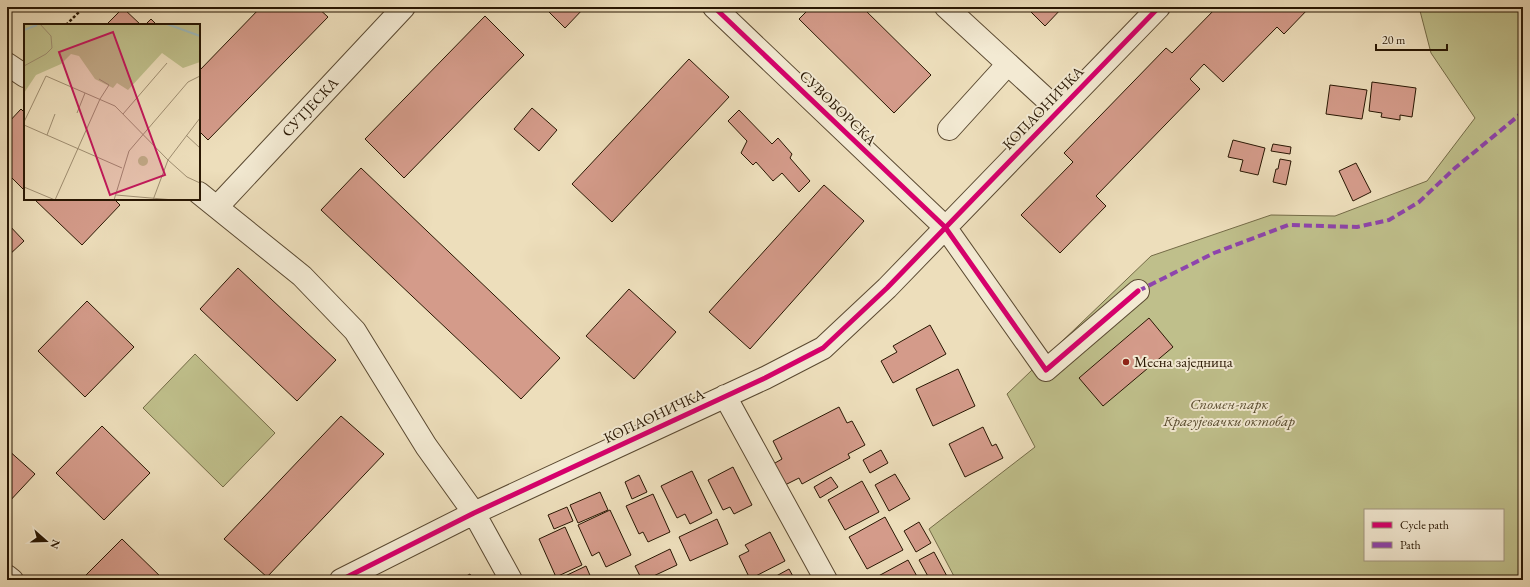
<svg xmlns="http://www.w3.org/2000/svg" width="1530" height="587" viewBox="0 0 1530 587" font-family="'EB Garamond',serif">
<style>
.green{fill:#bfbf8b;stroke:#746b47;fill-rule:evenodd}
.building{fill:#d49b8a;stroke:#291703}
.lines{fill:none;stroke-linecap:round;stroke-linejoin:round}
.minor-casing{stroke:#5a4931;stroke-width:24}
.path{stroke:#291703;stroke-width:2.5;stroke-dasharray:3 2;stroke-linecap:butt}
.minor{stroke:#f3ead3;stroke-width:22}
.quiet{stroke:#8e44ad;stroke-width:4;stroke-dasharray:8 4;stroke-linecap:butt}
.cycleway-casing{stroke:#f3ead3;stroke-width:8}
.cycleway{stroke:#d6006c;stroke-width:5}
.poi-dot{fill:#8f2418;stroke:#f3ead3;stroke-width:1.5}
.labels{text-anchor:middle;stroke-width:4;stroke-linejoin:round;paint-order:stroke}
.street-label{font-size:15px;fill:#291703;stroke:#f3ead3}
.poi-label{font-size:15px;fill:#291703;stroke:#f3ead3;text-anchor:start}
.park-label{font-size:15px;font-style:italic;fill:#56492c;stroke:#f3ead3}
.inset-river{fill:none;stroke:#9eb9ba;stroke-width:2}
.inset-road{fill:none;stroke:#9f8e71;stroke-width:1}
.view{fill:#c2185b;fill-opacity:0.15;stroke:#c2185b;stroke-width:2}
.inset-edge{fill:none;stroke:#291703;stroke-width:2}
</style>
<rect width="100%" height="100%" fill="#eddebb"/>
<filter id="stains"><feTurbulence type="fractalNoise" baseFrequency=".005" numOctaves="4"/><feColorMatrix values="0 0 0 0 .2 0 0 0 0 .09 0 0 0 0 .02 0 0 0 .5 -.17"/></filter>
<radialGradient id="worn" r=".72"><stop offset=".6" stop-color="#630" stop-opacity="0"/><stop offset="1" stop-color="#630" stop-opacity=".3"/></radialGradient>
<path class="green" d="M1419,7H1523V580H956L929,529L1035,447L1007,394L1151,256L1271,215L1335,216L1427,181L1475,118L1431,53ZM1365,510H1503V560H1365Z
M195,354L275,433L223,487L143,408Z"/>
<path class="building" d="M261,7H317L328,17L208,140L199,131V71Z
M544,7H585L565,28Z
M811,7H862L931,75L894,113L799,19Z
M1026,7H1063L1045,26Z
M1217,7H1310L1284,34L1277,27L1223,82L1204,64L1190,79L1200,89L1096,196L1106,206L1060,253L1021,215L1073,162L1064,153L1166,48L1172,53Z
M123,8L141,25H106Z
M485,16L524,55L404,178L365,139Z
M151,19L157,25H145Z
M689,59L729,97L612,222L572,184Z
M1372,82L1416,88L1412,117L1400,115V120L1381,117L1382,113L1369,111Z
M1330,85L1367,90L1362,119L1326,114Z
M532,108L557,130L539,151L514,129Z
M21,109L25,113V191L7,173V124Z
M739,110L772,144L778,138L792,154L790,158L810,181L799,192L782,173L773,181L756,162L753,165L741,153L747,141L728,121Z
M1233,140L1265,148L1258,175L1240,171L1243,160L1228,157Z
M1273,144L1291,147L1290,154L1271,151Z
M1280,159L1291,161L1286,185L1273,182L1276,169H1278Z
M1356,163L1371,192L1353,201L1339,171Z
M361,168L560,358L521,399L321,210Z
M824,185L864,221L750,349L709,312Z
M34,199H114L120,205L82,245Z
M7,223L24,241L7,257Z
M238,268L336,360L297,401L200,309Z
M629,289L676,332L634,379L586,336Z
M87,301L134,347L85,397L38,351Z
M1149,318L1173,347L1103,406L1079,378Z
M930,325L946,354L893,383L881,361L897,352L893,346Z
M958,369L975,406L933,426L916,389Z
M839,407L847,423L852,421L865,445L848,454L850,458L802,484L799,478L779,488L768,467L782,459L773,441Z
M341,416L384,454L267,577L224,539Z
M102,426L150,473L104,520L56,473Z
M983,427L992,446L996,444L1003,458L965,477L949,444Z
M7,449L35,474L7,504Z
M881,450L888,463L870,473L863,460Z
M733,467L752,505L734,514L730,507L723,510L708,480Z
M692,471L712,513L690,524L685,514L677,518L661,486Z
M895,474L910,499L889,511L875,485Z
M639,475L647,492L632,499L625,482Z
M831,477L838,487L820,498L814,487Z
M862,481L879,512L845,530L828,500Z
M600,492L608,510L578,523L570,505Z
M653,494L670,532L648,542L643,532L639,534L626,506Z
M567,507L573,521L554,529L548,515Z
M610,510L631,555L606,567L599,552L592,556L578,525Z
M885,517L903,550L867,569L849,537Z
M717,519L728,544L690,561L679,537Z
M919,522L931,543L916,552L904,531Z
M565,527L582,565L556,577L539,539Z
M770,532L785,561L750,579L739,556L749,551L745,545Z
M122,539L164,580H81Z
M670,549L677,565L645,580H642L635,566Z
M934,552L949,580H930L919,560Z
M908,560L919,580H871Z
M586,566L592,580H564L563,577Z
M789,569L795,580H769Z
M470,574L473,580H459Z"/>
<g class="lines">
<defs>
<path id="minor" d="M714,7L945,227L1046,370L1138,291
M946,7L1058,110
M7,64L25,76
M949,129L1008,64
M199,193L302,276L355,331L426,446L474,513L511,580
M217,207L404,7
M725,396L826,580
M7,576L12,580
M341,580L474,513L765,378L823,348L887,288L1159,7"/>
</defs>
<use href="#minor" class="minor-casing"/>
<path class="path" d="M66,25L84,7"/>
<use href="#minor" class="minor"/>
<path class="quiet" d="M1138,291L1214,253L1288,225L1357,227L1389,220L1419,202L1455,168L1523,112"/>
<defs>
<path id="cycleway" d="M714,7L945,227L1046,370L1138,291
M341,580L474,513L765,378L823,348L887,288L1159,7"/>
</defs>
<use href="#cycleway" class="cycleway-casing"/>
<use href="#cycleway" class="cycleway"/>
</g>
<circle class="poi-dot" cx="1126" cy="362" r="4"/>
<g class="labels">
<g class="street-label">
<text transform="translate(310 107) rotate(-47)" y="5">СУТЈЕСКА</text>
<text transform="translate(838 108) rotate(44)" y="5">СУВОБОРСКА</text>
<text transform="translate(1043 108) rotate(-46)" y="5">КОПАОНИЧКА</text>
<text transform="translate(654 416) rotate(-25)" y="5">КОПАОНИЧКА</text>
</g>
<g class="poi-label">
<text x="1134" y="367">Месна заједница</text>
</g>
<g class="park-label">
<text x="1229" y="409">Спомен-парк<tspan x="1229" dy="17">Крагујевачки октобар</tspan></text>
</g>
</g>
<g transform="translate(24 24)">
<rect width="176" height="176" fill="#eddebb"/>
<path d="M0,0H176V38L159,44L138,29L104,66L93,59L89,64L71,55L55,32L47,30L37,40L12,51L0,69ZM114 137a5 5 0 1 1 10 0a5 5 0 1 1-10 0Z" fill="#bfbf8b"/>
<path class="inset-river" d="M143,0L176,12M0,6L13,1"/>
<path class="inset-road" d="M0,42L22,30L28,24L27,12L16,0M53,89L61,69M99,90L143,39M0,98L22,52L91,82L144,136L163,153L176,159M0,101L98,144M23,111L31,90M162,111L176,124M0,163L31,176M92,171L150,176M31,176L76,75L85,61L75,55M90,176L105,127L164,58L176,52M129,176L144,136L176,94"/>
<path class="view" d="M89,8L141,151L86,171L35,28Z"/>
<rect width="176" height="176" class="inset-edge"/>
</g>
<rect width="1530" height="587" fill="none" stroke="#eddebb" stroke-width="24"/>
<rect x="8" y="8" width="1514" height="571" fill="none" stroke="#291703" stroke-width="2"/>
<rect x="12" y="12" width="1506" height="563" fill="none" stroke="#291703"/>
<rect x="1364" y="509" width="140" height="52" fill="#f3ead3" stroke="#a29680"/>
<rect x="1372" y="522" width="20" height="6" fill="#d6006c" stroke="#a29680"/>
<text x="1400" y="529" font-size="12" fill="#291703">Cycle path</text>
<rect x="1372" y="542" width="20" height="6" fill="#8e44ad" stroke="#a29680"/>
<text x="1400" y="549" font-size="12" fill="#291703">Path</text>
<g transform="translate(46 541) rotate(110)" stroke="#f3ead3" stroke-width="3" paint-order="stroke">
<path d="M0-3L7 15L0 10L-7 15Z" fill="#291703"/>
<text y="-6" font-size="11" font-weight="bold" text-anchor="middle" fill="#291703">N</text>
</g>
<path d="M1376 44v6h71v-6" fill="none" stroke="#291703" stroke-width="2"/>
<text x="1382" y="44" font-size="12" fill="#291703" stroke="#f3ead3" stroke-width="3" paint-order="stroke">20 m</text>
<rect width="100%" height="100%" filter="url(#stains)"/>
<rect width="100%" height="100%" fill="url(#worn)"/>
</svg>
